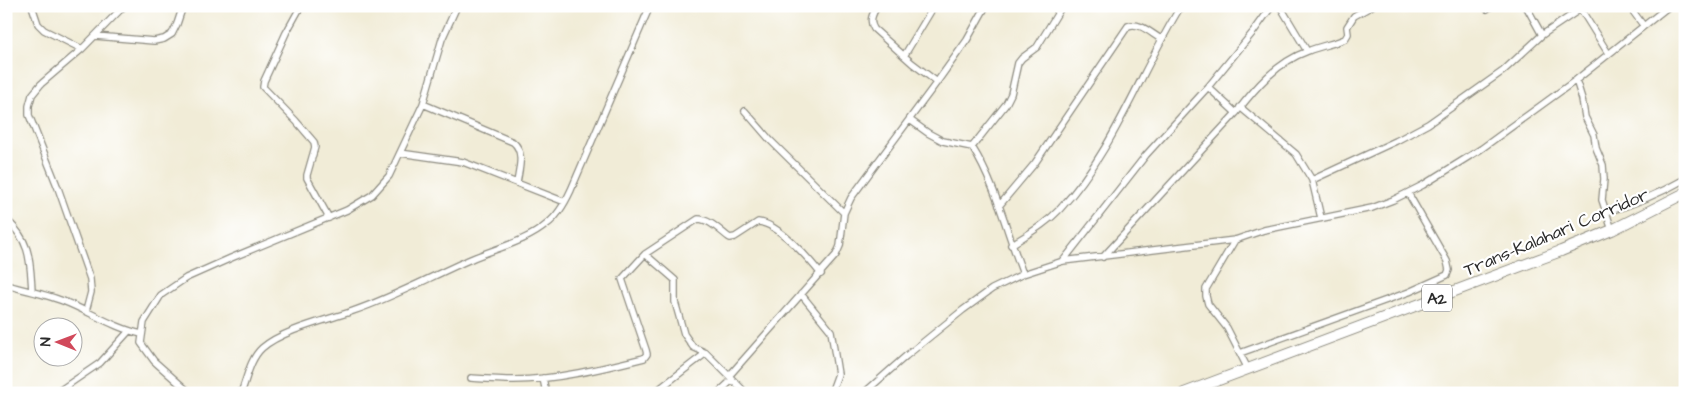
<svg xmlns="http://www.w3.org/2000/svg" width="1691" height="399" viewBox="0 0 1691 399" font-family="'Architects Daughter',sans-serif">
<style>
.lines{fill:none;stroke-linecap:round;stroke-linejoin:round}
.street-casing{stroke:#8e8c81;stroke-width:8}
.highway-casing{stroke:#8e8c81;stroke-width:12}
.street{stroke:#fff;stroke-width:5.5}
.highway{stroke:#fff;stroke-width:10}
.labels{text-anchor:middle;stroke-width:4.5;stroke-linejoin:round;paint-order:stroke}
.shield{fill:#fff;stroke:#6b6b6b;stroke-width:1}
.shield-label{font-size:16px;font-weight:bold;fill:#2b2b2b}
.street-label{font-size:18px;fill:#2b2b2b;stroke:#fff}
</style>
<rect width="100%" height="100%" fill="#fff"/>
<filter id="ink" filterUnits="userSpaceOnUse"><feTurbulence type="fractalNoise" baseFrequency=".02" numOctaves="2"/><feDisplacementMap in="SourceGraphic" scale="10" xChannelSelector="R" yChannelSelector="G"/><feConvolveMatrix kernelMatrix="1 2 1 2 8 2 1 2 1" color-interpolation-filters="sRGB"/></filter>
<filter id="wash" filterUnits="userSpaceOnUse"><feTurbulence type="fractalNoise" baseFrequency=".0096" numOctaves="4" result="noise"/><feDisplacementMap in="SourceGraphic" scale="20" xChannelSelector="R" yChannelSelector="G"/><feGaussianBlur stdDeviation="1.12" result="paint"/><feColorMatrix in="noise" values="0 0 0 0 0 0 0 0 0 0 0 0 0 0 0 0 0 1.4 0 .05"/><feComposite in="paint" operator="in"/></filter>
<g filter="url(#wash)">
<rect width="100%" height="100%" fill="#f1ecd7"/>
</g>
<g filter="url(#ink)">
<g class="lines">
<defs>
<path id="street" d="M32,6L38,24L44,30L82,49
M301,6L286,33L264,81L263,87L296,121L314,142L315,147L307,175V178L329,218
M877,6C872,15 869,21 874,29L912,63L937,82
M1280,6L1307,51
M1526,6L1542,35
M1629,6L1643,25
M1580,8L1608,53
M1487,9L1491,6
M95,36L154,41L164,39L172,34L177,24L183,6
M904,56L934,6
M1576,80L1582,99L1585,117L1594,135L1596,148L1603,165L1604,179L1602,200L1612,230
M423,104L513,142C525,152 519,169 517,183
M1240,107L1296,154L1312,180L1321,218
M745,111L770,140L844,213
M1236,113C1255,88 1277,62 1308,51C1320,46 1333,44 1345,39L1348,34L1347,27L1354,16L1372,6
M910,120L928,133L943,141L972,147C996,185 1007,233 1023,274
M972,147L1006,104L1011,94L1018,63L1022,58L1037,47L1062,6
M400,153L463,162L565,202
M1312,180L1396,141L1428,124L1503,71L1542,35L1585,6
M999,206L1035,163L1128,26C1139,21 1152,34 1161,39
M1605,212C1633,205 1659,194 1685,179
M6,219C31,242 30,260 32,291
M1235,240L1206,289V296L1208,304L1227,328L1248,369
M1011,245C1028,234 1046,224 1060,209C1114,151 1140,72 1181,6
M645,254L675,280V302L684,334L693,347L706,353L746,393
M1103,257L1236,113L1208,87L1254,31L1272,6
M1063,261L1146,155L1208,87
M6,285C25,290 45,294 63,301C89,311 114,328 142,334
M801,294L831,331L838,374L831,393
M86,311L91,292L90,279L58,188L29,115V106L32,95L41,84L82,49L124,6
M1240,353L1409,292L1447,275L1449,270L1447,261L1408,193
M729,376L836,255L840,246L844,213L851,198L937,82L967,40L986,6
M471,378C486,379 500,380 514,380C556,380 604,368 644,358L647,354L646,350L622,279L645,254L698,219C710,219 721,232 730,238L735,237L758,222C778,223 809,259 821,274
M543,378L546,393
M56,393L100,363L129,331
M190,393L154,361L141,343L144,322L161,295L186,278L231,258L347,210L372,195L389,176L423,104L442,39L457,6
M241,393C247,378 250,359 262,348C282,330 327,320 353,311C394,297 432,276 471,259C496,248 526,242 547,224C558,216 565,203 571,190L650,6
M654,393L706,353
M718,393L732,380
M864,393L906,356L963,310L992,289L1023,274L1063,261L1235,240L1264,230L1372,208L1393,200L1423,185L1481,149L1576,80L1669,6"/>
<path id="highway" d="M1184,393L1561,251L1612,230L1685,193"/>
</defs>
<use href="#street" class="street-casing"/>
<use href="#highway" class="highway-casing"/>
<use href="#street" class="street"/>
<use href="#highway" class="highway"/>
</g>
</g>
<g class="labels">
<rect class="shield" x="1422" y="284.5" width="30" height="27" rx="4"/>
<g class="shield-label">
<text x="1437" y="304">A2</text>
</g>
<g class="street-label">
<text transform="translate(1556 232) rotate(-23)" y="6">Trans-Kalahari Corridor</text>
</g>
</g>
<rect width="1691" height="399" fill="none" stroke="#fff" stroke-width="25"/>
<g transform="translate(58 342) rotate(271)"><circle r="24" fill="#ffffff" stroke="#aaaaaa"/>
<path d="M0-4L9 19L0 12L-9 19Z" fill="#d1495b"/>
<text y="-8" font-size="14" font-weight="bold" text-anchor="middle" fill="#2b2b2b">N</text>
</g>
</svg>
